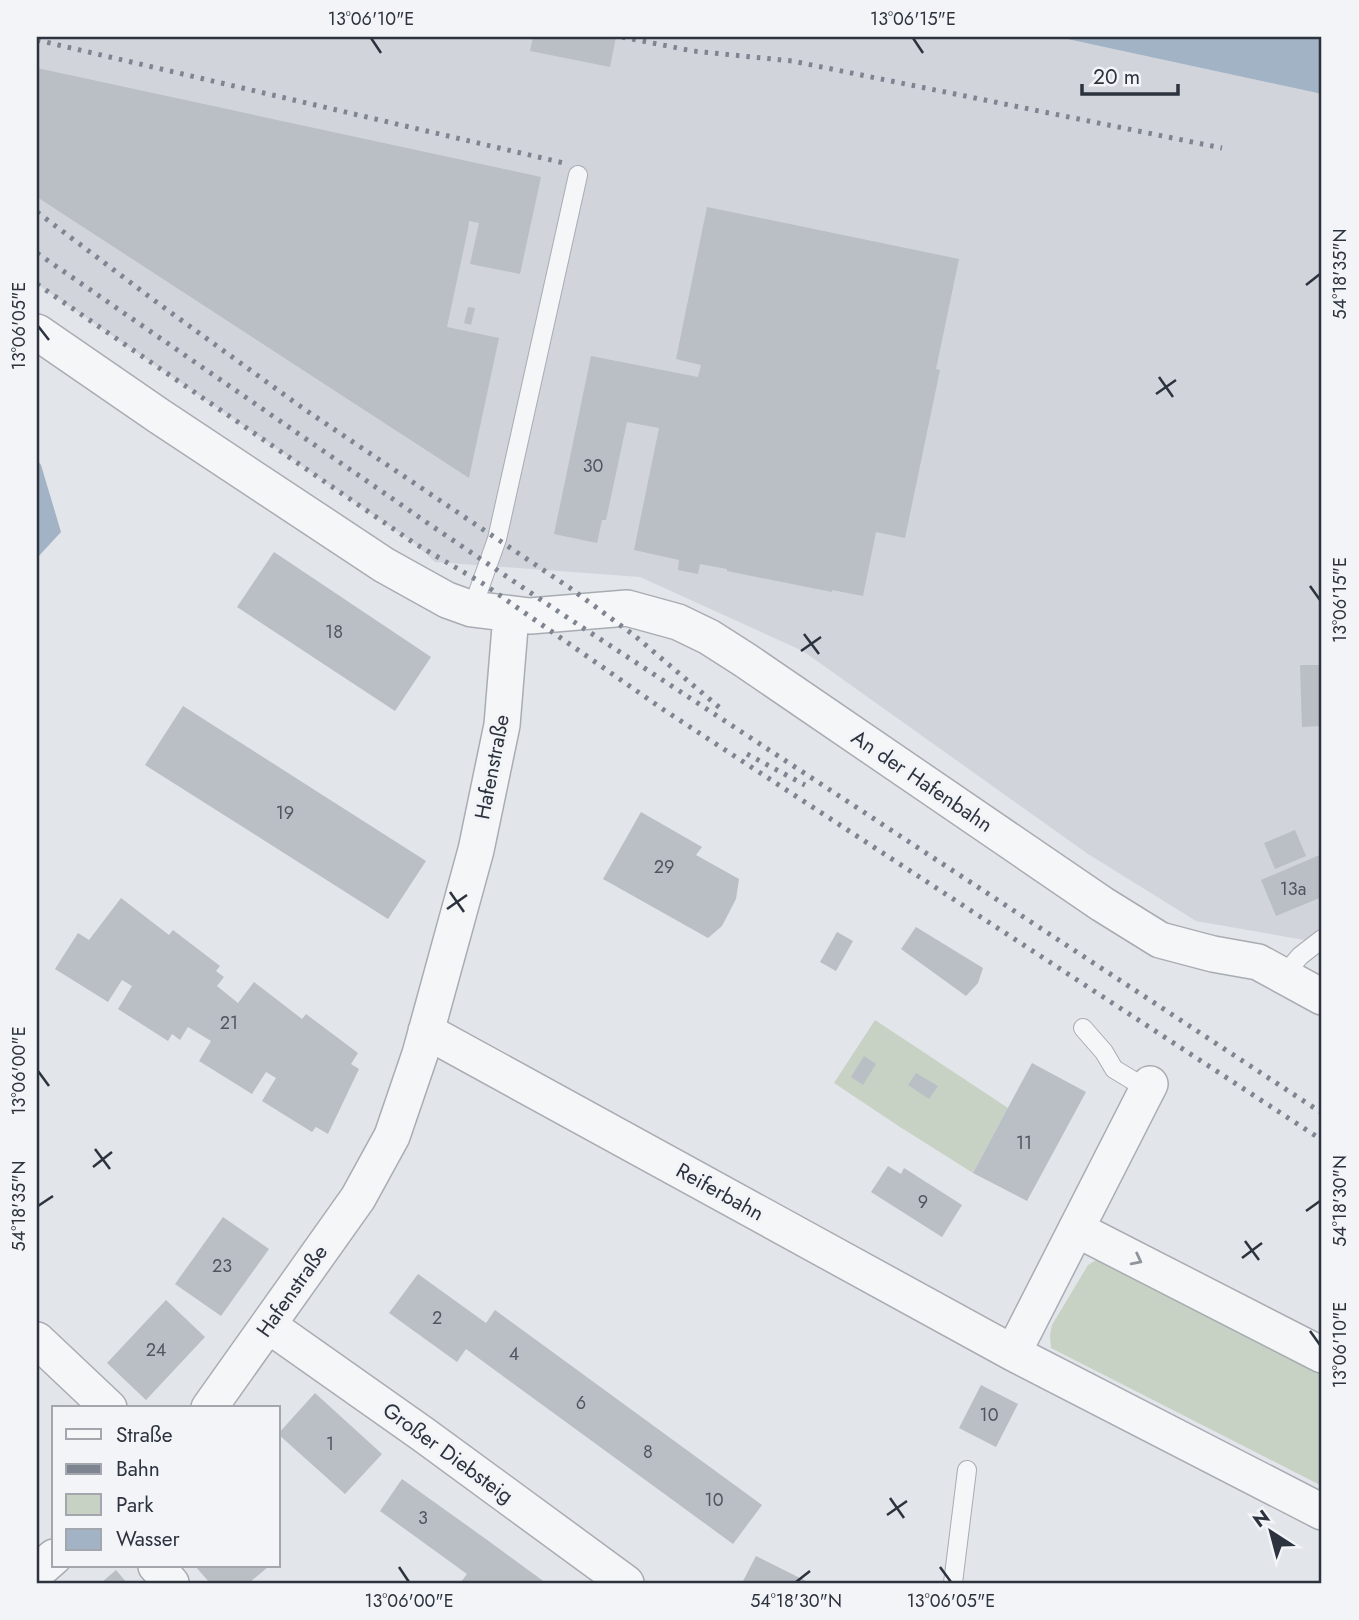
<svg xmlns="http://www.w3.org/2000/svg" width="1359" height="1620" viewBox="0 0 1359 1620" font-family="Jost,sans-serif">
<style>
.built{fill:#d1d4db}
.green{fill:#c8d2c4}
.water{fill:#a2b3c5}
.building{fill:#babec5}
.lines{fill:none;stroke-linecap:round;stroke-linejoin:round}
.service-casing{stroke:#a8acb3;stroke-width:20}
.minor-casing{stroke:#a8acb3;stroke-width:38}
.service{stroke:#f5f6f8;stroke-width:18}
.minor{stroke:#f5f6f8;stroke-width:35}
.rail{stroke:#7e8591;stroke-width:5;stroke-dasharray:3.5 7;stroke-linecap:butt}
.oneway{stroke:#90949c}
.ticks{fill:none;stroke:#2c333f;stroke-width:2.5}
.labels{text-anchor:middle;stroke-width:6;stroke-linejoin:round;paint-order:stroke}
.number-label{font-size:18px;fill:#505660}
.street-label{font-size:21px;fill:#2c333f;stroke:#f2f4f7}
.neatline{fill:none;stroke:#2c333f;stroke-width:2.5}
.ticks-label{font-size:18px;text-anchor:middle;fill:#2c333f}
</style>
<rect width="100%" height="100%" fill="#e2e5e9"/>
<path class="built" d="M37,37H1058L1322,94V943L1196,921L1088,854L803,651L640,577L435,562L414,543L37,284Z"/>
<path class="green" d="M875,1020L1008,1108L973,1173L900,1127L834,1083Z
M1103,1256L1322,1362V1486L1051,1348L1050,1335L1052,1325L1088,1265Z"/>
<path class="water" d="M1058,37H1322V94Z
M37,460L41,465L61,532L37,558Z"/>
<path class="building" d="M533,37H616L610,67L530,51Z
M37,68L541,177L520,274L470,264L479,223L469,221L468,229L447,327L499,338L469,478L37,197Z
M707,207L959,259L936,369L940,370L905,538L876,532L863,596L832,590V592L727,571V569L700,564L698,574L678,570L679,560L634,550L659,428L627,422L606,520H602L597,543L554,534L591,356L698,377L701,365L676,359Z
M468,307L475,308L471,325L464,323Z
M274,552L431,657L395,711L237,607Z
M1300,665H1322V726L1302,727Z
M183,706L426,861L388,919L145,765Z
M641,812L702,847L696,855L739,879L736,899L722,926L708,938L603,879Z
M1295,830L1306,856L1275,869L1264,843Z
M1322,854V897L1276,916L1261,880Z
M121,898L169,935L173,930L220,966L216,971L224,977L217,986L238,1003L254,982L302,1019L306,1014L358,1053L351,1064L359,1069L328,1134L316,1127L312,1132L262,1101L276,1078L266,1072L252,1094L199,1061L211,1041L188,1027L180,1040L172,1034L168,1041L118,1009L132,986L122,980L108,1002L55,969L78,933L89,940Z
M916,927L983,968L978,983L966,996L901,949Z
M837,932L853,941L836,971L820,962Z
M864,1056L876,1064L863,1085L851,1077Z
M1032,1063L1086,1092L1027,1201L973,1173Z
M916,1073L938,1086L929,1099L908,1085Z
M888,1166L901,1174L904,1168L962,1205L942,1237L871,1192Z
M223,1217L269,1249L221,1316L175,1284Z
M418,1274L486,1323L495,1310L762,1505L733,1544L466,1349L457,1362L389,1313Z
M166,1300L205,1337L146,1400L107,1363Z
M981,1385L1018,1404L996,1447L959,1428Z
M315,1393L382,1454L345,1494L278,1434Z
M402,1479L490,1542L546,1583H464L461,1582L467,1574L380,1511Z
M756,1556L810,1583H742Z
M195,1566H267L268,1567L249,1583H210Z
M116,1570L127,1583H101Z"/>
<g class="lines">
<defs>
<path id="service" d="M472,609L497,539L578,175
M1283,976L1300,956L1322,939
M1083,1028L1104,1052L1114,1069L1147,1089
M953,1583L967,1470"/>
<path id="minor" d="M37,332L159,416L384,565L447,600L472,609L530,616L627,608L678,622L709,637L745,660L1102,904L1160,940L1213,954L1258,962L1322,997
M426,1031L1013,1353L1322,1512
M1076,1229L1322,1355
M268,1325L424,1435L626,1583
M37,1340L109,1408
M1013,1353L1150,1084
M209,1408L358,1198L392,1136L420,1054L476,850L502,725L511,615
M156,1566L171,1583
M37,1572L54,1557"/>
</defs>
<use href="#service" class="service-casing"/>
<use href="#minor" class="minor-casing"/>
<use href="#service" class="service"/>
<use href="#minor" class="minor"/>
<path class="rail" d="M622,37L693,51L792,61L1222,148
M37,40L568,164
M37,212L159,304L304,409L570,588L635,636L720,708
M37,253L429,524L562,614L1322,1113
M37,284L414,543L482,583L664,710L1322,1140
M747,754L805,785"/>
</g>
<defs><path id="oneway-chevron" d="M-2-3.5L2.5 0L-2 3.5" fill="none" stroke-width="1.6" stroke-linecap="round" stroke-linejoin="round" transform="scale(1.75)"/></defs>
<use class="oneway" href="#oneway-chevron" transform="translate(1137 1260) rotate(27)"/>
<path class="ticks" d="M371,38L381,53M913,38L923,53M1306,285L1320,274M38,326L49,340M1159,377L1173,397M1156,394L1176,380M1310,586L1320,600M804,634L819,654M801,651L821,637M450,892L464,912M447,909L467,895M38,1071L49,1086M95,1149L110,1169M93,1167L112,1152M38,1206L53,1196M1306,1211L1320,1201M1245,1241L1259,1260M1242,1258L1262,1243M1310,1331L1320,1345M890,1498L904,1518M887,1515L907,1501M399,1567L409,1582M940,1567L951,1582M796,1582L810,1571"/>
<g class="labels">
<g class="number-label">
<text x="593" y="472">30</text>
<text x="334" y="638">18</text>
<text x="285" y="819">19</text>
<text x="664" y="873">29</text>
<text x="1293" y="895">13a</text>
<text x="229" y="1029">21</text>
<text x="1024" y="1149">11</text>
<text x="923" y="1208">9</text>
<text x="222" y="1272">23</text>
<text x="437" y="1324">2</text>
<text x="156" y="1356">24</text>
<text x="514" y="1360">4</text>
<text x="581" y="1409">6</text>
<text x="989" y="1421">10</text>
<text x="330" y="1450">1</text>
<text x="648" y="1458">8</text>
<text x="714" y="1506">10</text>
<text x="423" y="1524">3</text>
</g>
<g class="street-label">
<text transform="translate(492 767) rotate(-79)" y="7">Hafenstraße</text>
<text transform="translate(922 781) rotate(34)" y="7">An der Hafenbahn</text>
<text transform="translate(720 1192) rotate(29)" y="7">Reiferbahn</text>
<text transform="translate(292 1291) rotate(-55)" y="7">Hafenstraße</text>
<text transform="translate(448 1453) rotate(36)" y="7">Großer Diebsteig</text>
</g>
</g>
<rect width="1359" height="1620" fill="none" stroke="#f2f4f7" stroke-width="77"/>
<rect x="52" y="1406" width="228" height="161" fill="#f2f4f7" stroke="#a3a7ad" stroke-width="2"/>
<rect x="66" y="1429" width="35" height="10" fill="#f5f6f8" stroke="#a3a7ad" stroke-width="2"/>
<text x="116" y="1442" font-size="21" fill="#2c333f">Straße</text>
<rect x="66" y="1464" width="35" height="10" fill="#7e8591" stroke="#a3a7ad" stroke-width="2"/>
<text x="116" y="1476" font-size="21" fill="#2c333f">Bahn</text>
<rect x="66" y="1494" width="35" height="21" fill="#c8d2c4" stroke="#a3a7ad" stroke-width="2"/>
<text x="116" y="1512" font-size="21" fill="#2c333f">Park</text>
<rect x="66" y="1529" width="35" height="21" fill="#a2b3c5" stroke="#a3a7ad" stroke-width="2"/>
<text x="116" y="1546" font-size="21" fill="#2c333f">Wasser</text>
<g transform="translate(1271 1532) rotate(324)" stroke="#f2f4f7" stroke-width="5" paint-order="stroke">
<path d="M0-5L12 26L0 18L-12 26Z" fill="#2c333f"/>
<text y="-10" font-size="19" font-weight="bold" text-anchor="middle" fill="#2c333f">N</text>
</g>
<path d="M1082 84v10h96v-10" fill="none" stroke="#2c333f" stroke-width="3.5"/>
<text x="1093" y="84" font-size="21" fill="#2c333f" stroke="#f2f4f7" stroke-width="5" paint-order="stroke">20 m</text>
<rect x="38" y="38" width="1282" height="1544" class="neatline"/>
<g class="ticks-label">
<text x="371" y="25">13°06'10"E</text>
<text x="913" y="25">13°06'15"E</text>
<text transform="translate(1340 274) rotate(-90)" y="6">54°18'35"N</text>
<text transform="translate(19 326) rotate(-90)" y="6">13°06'05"E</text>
<text transform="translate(1340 600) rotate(-90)" y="6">13°06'15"E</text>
<text transform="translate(19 1071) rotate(-90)" y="6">13°06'00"E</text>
<text transform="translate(1340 1201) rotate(-90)" y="6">54°18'30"N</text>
<text transform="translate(19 1206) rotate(-90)" y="6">54°18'35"N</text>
<text transform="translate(1340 1345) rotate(-90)" y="6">13°06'10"E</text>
<text x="409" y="1607">13°06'00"E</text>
<text x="796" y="1607">54°18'30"N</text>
<text x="951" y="1607">13°06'05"E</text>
</g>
</svg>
